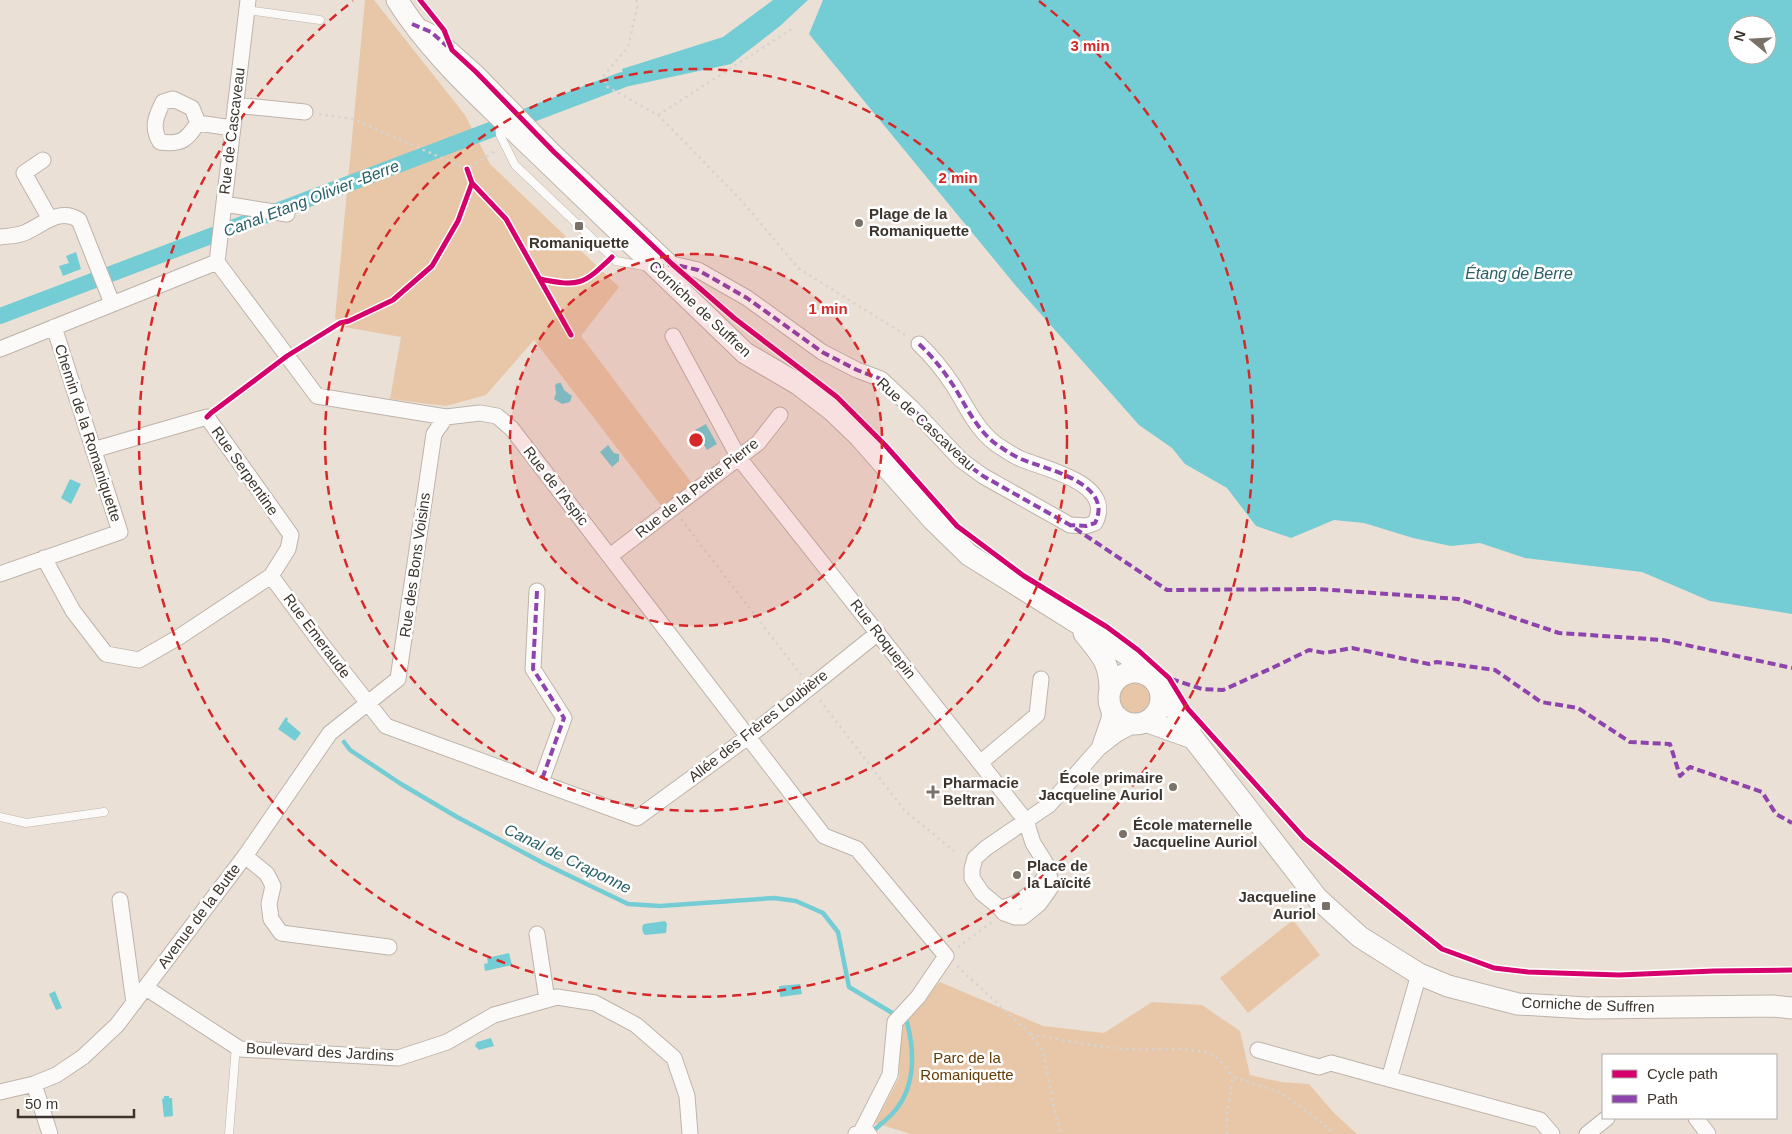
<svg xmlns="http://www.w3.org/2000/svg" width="1792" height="1134" viewBox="0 0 1792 1134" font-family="Arial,sans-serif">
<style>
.green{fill:#e7c7a7}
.water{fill:#74cdd4;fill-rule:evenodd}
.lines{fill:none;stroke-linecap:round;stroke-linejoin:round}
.stream{stroke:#74cdd4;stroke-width:4.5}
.canal{stroke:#74cdd4;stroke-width:16}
.service-casing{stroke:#bdb4ab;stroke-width:9}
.minor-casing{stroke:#bdb4ab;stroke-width:17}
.secondary-casing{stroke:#bdb4ab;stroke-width:23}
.path{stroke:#d7d3d1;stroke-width:2.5;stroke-dasharray:2.5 4;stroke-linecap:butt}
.service{stroke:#fcfaf9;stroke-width:8}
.minor{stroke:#fcfaf9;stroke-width:15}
.secondary{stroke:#fcfaf9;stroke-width:21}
.quiet{stroke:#8e44ad;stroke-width:4;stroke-dasharray:8 4;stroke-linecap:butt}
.cycleway-casing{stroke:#fff;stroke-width:8}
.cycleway{stroke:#d6006c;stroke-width:5}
.ring{fill:none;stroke:#d62828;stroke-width:2.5;stroke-dasharray:9 6}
.poi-dot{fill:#7a7168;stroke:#fff;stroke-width:2}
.labels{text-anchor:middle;stroke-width:5;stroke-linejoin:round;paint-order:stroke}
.street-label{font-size:15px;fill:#3d352d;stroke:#fff}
.poi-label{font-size:15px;font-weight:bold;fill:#3d352d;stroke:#fff;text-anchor:start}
.park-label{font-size:15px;fill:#643a03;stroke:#fff}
.water-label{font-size:16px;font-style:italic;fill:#295f65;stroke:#fff}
.centre{fill:#d62828;stroke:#fff;stroke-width:2.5}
.ring-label{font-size:15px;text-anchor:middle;font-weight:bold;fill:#d62828;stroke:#fff;stroke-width:5;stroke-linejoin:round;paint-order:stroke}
</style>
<rect width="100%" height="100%" fill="#ebe0d5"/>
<path class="green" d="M365,0H374L465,115L490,164L619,287L581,336L694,486L663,508L534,340L486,395L446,406L390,399L401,337L344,327L335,318Z
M1119 698a18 18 0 1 1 36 0a18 18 0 1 1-36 0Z
M1293,920L1320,955L1248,1013L1220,978Z
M940,982L1043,1026L1104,1033L1152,1002L1202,1005L1240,1031L1250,1075L1281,1082L1309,1084L1334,1113L1357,1134H911L875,1123L899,1078L901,1019Z"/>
<path class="water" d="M773,0H808L780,26L731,64L625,87L622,69L723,37Z
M823,0H1792V614L1710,601L1642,572L1525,558L1480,543L1451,546L1413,538L1364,523L1334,520L1291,538L1256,526L1227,488L1185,464L1172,448L1139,425L1016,286L809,34ZM1737,25H1767V55H1737Z
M76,252L81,269L63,276L59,266L69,263L66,256Z
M558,383H561L564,390L572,396L570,402L562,404L554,399L556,393L555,385Z
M706,424L717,444L707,450L695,430Z
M608,445L614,453L619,454V461L612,467L600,452Z
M70,479L81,484L71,504L61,498Z
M286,717L288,719L287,721L301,733L295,741L278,729Z
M665,921L667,924L666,933L645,935C642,932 641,927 644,924Z
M509,953L512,965L485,971L484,964L488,963L487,958Z
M800,984L802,994L780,997L779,986Z
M55,991L62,1008L56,1010L49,994Z
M491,1038L494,1046L479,1050L475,1046L477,1042Z
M164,1096H169V1098H172L173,1116L164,1117L162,1099L164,1098Z"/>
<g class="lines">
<path class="stream" d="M344,742L350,750L401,784L457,817L545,864L628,904L660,906L774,898L796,901L823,913L838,932L849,987L894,1014
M871,1133C877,1127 885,1121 891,1115C916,1090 915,1053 907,1022"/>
<path class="canal" d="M0,316L622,80"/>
<defs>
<path id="service" d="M246,10L320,20
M499,123L500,135L515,165L616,261L649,267
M0,817L26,823L104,812
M865,1123L873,1134
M229,1134L236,1046"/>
<path id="minor" d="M423,28L431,32L476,72L554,152L672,264
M235,105L305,112
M198,123C186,140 182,145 160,142C151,127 156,116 163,102L173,99L192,108L198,123L232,128
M43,160L24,173L50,219
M224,204L287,214
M0,237C8,236 17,236 24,233C43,225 59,207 79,220L112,303
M217,262L317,396L446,417L480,413L497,416L512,429L824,836L857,849L946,956L918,997L895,1022L890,1075L861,1132L856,1134
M217,262L248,0
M656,268L672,264L698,270L747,298L822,352L857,370L881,379L912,408L961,460L983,476L1070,525L1086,526L1095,523C1115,483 1045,469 1021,459C1014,456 1008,452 1002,448C978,434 967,407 953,385C943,370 932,356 919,344
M673,336L739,458L1026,821L1033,843L1048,867C1046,871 1045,878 1041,882C1032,894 1015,906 1000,908
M0,349L217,262
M93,450L207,417L291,535L288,549L271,576
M610,556L758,443L780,415
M44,558L73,611L106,654L139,660L179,637L271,576L323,646L386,726L637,818L748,737L878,633
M0,574L120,532L54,327
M537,591L533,669L564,718L541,782
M1099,748L1109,719L1110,705
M980,763L1037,715L1041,679
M245,856L267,874L273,886L269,904L271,919L281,933L389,947
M1048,867L1051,887L1039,904L1023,917H1015L1004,913L1000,908L982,893L972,878V869L975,858L986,848L1049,805L1099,748L1117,734L1134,725
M120,900L134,1003
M537,934L547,1000
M1419,974L1389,1079L1540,1120L1552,1134
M146,988L240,1049L398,1058L447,1042L494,1015L557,997L595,1003L636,1025L674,1058L687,1096L690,1134
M1258,1050L1319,1067L1331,1063L1389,1079
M34,1084L50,1134
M0,1092L34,1084L56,1075L83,1057L117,1025L245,856L330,733L398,679L434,434L446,417
M1696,1118L1708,1134
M1587,1134L1607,1118"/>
<path id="secondary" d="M397,0C424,43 461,80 498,115L745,353L798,384L833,411L860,437L933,520L969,555L1116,647L1132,658L1151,676
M1084,633C1101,655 1110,661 1110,691
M1109 698a26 26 0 1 1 52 0a26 26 0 1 1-52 0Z
M1160,690L1185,723L1193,738L1317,898L1360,937L1419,974L1448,986L1518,1004L1587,1008L1773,1006L1792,1008
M1148,722L1193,738"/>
</defs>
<use href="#service" class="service-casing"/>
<use href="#minor" class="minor-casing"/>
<use href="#secondary" class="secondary-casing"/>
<path class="path" d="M636,0L638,4L628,47L604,75L606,86L658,115L741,200L798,268L907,336
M319,114L353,119L467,169L497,150
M658,115L795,27
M681,519L801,675
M820,700L904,810L954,851
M958,947L992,922
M957,966L1029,1033L1043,1051L1056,1117L1062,1134
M1030,1034C1062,1040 1093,1046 1125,1049C1151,1051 1190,1045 1213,1055C1220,1058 1228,1071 1233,1077
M1227,1134V1115L1233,1077L1280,1092L1324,1124L1333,1134"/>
<use href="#service" class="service"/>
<use href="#minor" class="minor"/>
<use href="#secondary" class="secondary"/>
<path class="quiet" d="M412,24L431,32L447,46
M656,268L672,264L698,270L747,298L822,352L857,370L881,379L912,408L961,460L983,476L1070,525L1167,590L1318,589L1458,599L1559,633L1663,640L1792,668
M919,344C932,356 943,370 953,385C967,407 978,434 1002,448C1008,452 1014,456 1021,459C1045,469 1115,483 1095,523L1086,526L1070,525
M537,591L533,669L564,718L541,782
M1171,679L1202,689L1223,690L1272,668L1309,650L1325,653L1352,648L1429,664L1437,662L1495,670L1541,702L1578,708L1630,742L1670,744L1680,776L1690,767L1762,792L1776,814L1792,823"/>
<defs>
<path id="cycleway" d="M420,0L444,30L452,50L476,72L554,152L672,264L734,318L837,397L886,446L957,526L1024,576L1107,627L1138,650L1169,678L1188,709L1304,838L1442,949L1494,968L1528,972L1619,975L1714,971L1792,970
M472,183L506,219L571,335
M540,279C579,287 583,285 612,257
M207,417L211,413L287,356L340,323L349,321L393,300L432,266L458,221L472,183L467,169"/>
</defs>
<use href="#cycleway" class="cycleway-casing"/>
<use href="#cycleway" class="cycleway"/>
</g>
<circle cx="696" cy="440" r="186" fill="#d62828" fill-opacity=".12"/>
<g class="ring">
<circle cx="696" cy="440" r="186"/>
<circle cx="696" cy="440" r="371"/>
<path d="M1039 1A557 557 0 1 1 353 1"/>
</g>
<g class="poi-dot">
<circle cx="859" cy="223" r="5"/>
<rect x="574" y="221" width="10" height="10" rx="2.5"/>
<circle cx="1173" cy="787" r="5"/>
<path d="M930.5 784.5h5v5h5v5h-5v5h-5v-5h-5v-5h5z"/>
<circle cx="1123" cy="834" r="5"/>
<circle cx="1017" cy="875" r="5"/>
<rect x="1321" y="901" width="10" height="10" rx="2.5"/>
</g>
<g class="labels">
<g class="street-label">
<text transform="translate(232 131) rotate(-83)" y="5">Rue de Cascaveau</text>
<text transform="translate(700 309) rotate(43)" y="5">Corniche de Suffren</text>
<text transform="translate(926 424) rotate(43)" y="5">Rue de Cascaveau</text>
<text transform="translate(88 433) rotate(72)" y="5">Chemin de la Romaniquette</text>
<text transform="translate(245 471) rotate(55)" y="5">Rue Serpentine</text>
<text transform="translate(556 486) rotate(52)" y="5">Rue de l'Aspic</text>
<text transform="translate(697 488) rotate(-38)" y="5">Rue de la Petite Pierre</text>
<text transform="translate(415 565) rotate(-82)" y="5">Rue des Bons Voisins</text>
<text transform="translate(317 636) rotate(53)" y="5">Rue Emeraude</text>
<text transform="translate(883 639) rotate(52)" y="5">Rue Roquepin</text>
<text transform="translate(758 726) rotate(-38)" y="5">Allée des Frères Loubière</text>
<text transform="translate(199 916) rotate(-53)" y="5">Avenue de la Butte</text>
<text transform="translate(1588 1005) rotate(2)" y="5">Corniche de Suffren</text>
<text transform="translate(320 1052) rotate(3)" y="5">Boulevard des Jardins</text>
</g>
<g class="poi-label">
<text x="869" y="219">Plage de la<tspan x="869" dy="17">Romaniquette</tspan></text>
<text x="579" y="248" text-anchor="middle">Romaniquette</text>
<text x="1163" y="783" text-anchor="end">École primaire<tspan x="1163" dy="17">Jacqueline Auriol</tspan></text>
<text x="943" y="788">Pharmacie<tspan x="943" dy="17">Beltran</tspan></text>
<text x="1133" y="830">École maternelle<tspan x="1133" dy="17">Jacqueline Auriol</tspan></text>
<text x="1027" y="871">Place de<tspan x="1027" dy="17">la Laïcité</tspan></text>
<text x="1316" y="902" text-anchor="end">Jacqueline<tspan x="1316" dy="17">Auriol</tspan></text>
</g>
<g class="park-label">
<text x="967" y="1063">Parc de la<tspan x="967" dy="17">Romaniquette</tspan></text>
</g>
<g class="water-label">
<text transform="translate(311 198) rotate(-21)" y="6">Canal Etang Olivier -Berre</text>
<text x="1519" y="279">Étang de Berre</text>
<text transform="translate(568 858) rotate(26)" y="6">Canal de Craponne</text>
</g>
</g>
<circle cx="696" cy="440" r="8" class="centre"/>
<g class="ring-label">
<text x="1090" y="51">3 min</text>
<text x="958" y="183">2 min</text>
<text x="828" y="314">1 min</text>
</g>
<rect x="1602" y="1054" width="175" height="65" fill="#ffffff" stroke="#b1aeab"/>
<rect x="1612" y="1070" width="25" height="8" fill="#d6006c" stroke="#b1aeab"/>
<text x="1647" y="1079" font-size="15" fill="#3d352d">Cycle path</text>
<rect x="1612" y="1095" width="25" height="8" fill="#8e44ad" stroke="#b1aeab"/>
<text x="1647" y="1104" font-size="15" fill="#3d352d">Path</text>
<g transform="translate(1752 40) rotate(288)"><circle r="24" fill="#ffffff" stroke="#b1aeab"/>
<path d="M0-4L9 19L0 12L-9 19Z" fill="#7a7168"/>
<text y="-8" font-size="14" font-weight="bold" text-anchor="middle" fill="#3d352d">N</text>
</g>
<path d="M18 1109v8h116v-8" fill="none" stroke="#3d352d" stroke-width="2.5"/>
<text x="25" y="1109" font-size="15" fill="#3d352d" stroke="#ffffff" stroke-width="4" paint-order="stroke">50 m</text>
</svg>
